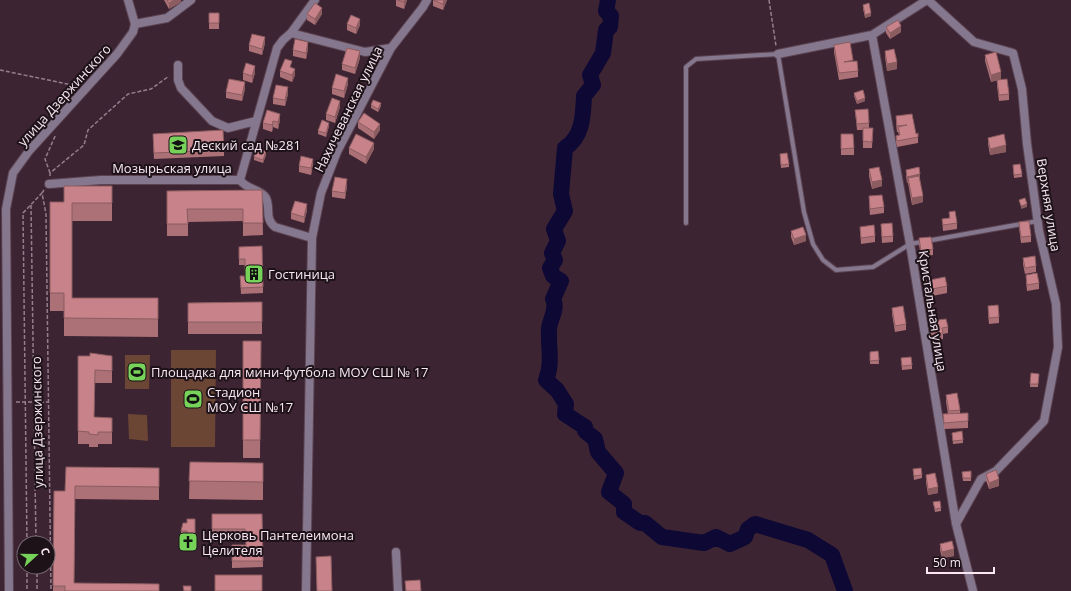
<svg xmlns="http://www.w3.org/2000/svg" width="1071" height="591" viewBox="0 0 1071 591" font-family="'Open Sans',sans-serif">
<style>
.garden{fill:#6c4635}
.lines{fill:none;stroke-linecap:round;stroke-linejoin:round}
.river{stroke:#0e0835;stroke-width:16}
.service-casing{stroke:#5b4351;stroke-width:6}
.minor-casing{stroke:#5b4351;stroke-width:10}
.tertiary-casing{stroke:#5b4351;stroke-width:10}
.path{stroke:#957f8c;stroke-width:1.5;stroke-dasharray:4 2;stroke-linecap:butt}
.service{stroke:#85778e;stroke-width:4}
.minor{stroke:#85778e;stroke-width:8}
.tertiary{stroke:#85778e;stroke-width:8}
.wall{fill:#ab7176}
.shaded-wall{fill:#8b5c60}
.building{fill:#c78389;stroke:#8b5c60}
.labels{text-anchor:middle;stroke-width:4;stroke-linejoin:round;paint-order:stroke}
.street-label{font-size:13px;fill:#f9e7f1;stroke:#1d1218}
.poi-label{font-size:13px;fill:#f9e7f1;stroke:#1d1218;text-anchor:start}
</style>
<rect width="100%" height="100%" fill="#3d2433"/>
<path class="garden" d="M171,350H216L215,447H171Z
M125,355H150L149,389H125Z
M128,414L147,415L148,441L129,439Z"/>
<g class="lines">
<path class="river" d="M608,0L606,11L611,16L610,27L606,30L603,53L590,75L593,85L584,96C583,116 583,136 565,148L561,194L565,211L554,229L558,241L552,253L555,260L550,268L553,276L561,281L553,299C558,309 550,318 549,329C548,347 553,363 546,380L557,390L566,404L565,414L585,427V431L595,439L598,452L616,473L609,492L624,504V512L640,523H645L662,537L704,543L716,537L730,544L745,537L748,529L755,524L808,540L832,555L845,591"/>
<defs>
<path id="service" d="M686,223V67L696,59L778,54L804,212L813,244L823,260L836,270L873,267L910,244L1038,221"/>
<path id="minor" d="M928,0L974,42L1013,53L1022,89L1027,144L1039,231L1056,304L1058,347L1044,421L996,471L981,479L956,524
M135,24L167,18L191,0
M291,33L365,52L391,48
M872,35L910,244L956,524L973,591
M778,54L872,35L927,0
M178,65V80L181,88L212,121L228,128L256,121
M240,180C247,190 261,189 266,198C271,209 264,218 275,227L312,238
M49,184L101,180H240L277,48L283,40L291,33L315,0
M396,552L398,591
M306,591L312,238L321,193L337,152L391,48L423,7L427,0"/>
<path id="tertiary" d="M9,591L6,209L13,173L29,151L117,54L133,32L135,24L128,0"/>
</defs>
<use href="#service" class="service-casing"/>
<use href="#minor" class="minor-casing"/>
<use href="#tertiary" class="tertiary-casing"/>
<path class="path" d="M769,0L776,46
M0,70L77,86
M50,173L45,159L56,134
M50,176V173L84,145L88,130L128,94L151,89L169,76
M44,190L42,193L46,214L51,591
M31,205L36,543
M16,402H48
M27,543L23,213L42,193
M27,567V591
M37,567V591"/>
<use href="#service" class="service"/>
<use href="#minor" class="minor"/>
<use href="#tertiary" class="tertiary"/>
</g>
<path class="wall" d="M164,0H181V2L169,9Z
M396,0H407L404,9L396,6Z
M433,0H447L443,10L433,6Z
M863,5L871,16L865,18L863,8Z
M209,13H219V29H209Z
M307,14H322L315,25L307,20Z
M347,24L360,25L356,34L347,30Z
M886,27L901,32L890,39L886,33Z
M265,43L262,55L249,51V45Z
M834,45L853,61L858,71V77L839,80L834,52Z
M308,49L306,59L293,56V50Z
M885,51L897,69L887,71L885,57Z
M985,55L1001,79L991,82L985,61Z
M360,58L355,74L342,70V64Z
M280,71L295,75L292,82L280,77Z
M243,73H255L252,83L243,80Z
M997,80L1009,94V100L999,101L997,86Z
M348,84L344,98L332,94V88Z
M245,89L242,101L226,98V92Z
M854,93L865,101L857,104L854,96Z
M288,94L285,106L273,104V98Z
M371,105L381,106L378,112L371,108Z
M340,107L335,123L326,120V114Z
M855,110L869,123V128H873L872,148H863V130H857Z
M896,116L916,134L918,137V143L897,147L896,142V136L899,135L898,132H897L896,123Z
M280,120L278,129L273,127L272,132L263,129V123Z
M358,122L380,130L374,139L358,128Z
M329,126L326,137L318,134V131Z
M841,134L854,148V155H841Z
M988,138L1006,152L990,155L988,144Z
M153,140L224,150V156L154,159Z
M349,148L374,149L366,164L349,154Z
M780,154L789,164V167L781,168Z
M266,155L263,163L254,160V157Z
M313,165L311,175L299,172V166Z
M1013,165L1022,174V177L1014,178Z
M869,169L882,186L872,189L869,176Z
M906,170L920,180L923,202L912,205L908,183H907L906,176Z
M112,186V221H72V298H158V337L64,336V311H50V202H64Z
M347,186L345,199L332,197V191Z
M262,190L263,235L243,236V221L188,222V236H167V191Z
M869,196L884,207V213L870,215L869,203Z
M307,210L304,223L291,219V213Z
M949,212L957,223V229L943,231L942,219L949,218Z
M1019,222L1031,236V242L1021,243L1019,228Z
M881,224L893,236V242L882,243Z
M860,227L875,236V242L861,244Z
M791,231L806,241L794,245L791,237Z
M919,238L933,249V255L921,257L919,245Z
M239,247L263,287V293L241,294L240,276H245V265H239Z
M1023,258L1036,266V272L1025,274L1023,264Z
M1026,275L1039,283V289L1027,291L1026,281Z
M925,281L947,286V293L927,297L925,287Z
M262,302V334H188V303Z
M988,306L999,317V323L989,324L988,313Z
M892,308L906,324V330L895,332L892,314Z
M930,321L948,327V333L943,334V339L936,340V335L931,336L930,328Z
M243,341H261L260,458H243Z
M878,351L879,364H870V352Z
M78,356H112V383H95L94,417L112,418V444H98V447H89V444H78Z
M901,358L912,365V369L902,370Z
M1031,373L1039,374L1038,387H1030Z
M946,395L960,410V413L968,421V428L944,429L943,414H948L946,402Z
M952,433L963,440V443L953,444Z
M190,462L263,463V500L189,499Z
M66,467L159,468V500L75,499L74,583L159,591H53L54,491H65Z
M913,469L922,475V478L914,480Z
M962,472L971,478V481H963Z
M986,474L999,486L989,489L986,480Z
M926,475L938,493L928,495L926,482Z
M933,502L941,508V511L935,512Z
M212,514H262L263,567L232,568V545H246L245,535L212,536Z
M195,519V548L192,550L188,547L187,543L181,544V531L187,523Z
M940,544L954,556L942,558L940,550Z"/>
<path class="shaded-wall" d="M174,0H181V2L169,9V3Z
M405,0H407L404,9V2Z
M444,0H447L443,10V4Z
M322,8V14L315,25V19Z
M871,13V16L865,18V15Z
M360,19V25L356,34V28Z
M901,26V32L890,39V33Z
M265,37V43L262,55V49Z
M308,42V49L306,59V53Z
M360,51V58L355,74V68Z
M897,62V69L887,71V64Z
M255,66V73L252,83V76Z
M295,69V75L292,82V75Z
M1001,72V79L991,82V75Z
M348,78V84L344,98V91Z
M245,82V89L242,101V95Z
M288,87V94L285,106V100Z
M865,98V101L857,104V101Z
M340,101V107L335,123V117Z
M381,103V106L378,112V109Z
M280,114V120L278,129V122Z
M273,121V127L272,132V125Z
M329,123V126L326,137V133Z
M380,124V130L374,139V132Z
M374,143V149L366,164V157Z
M1006,145V152L990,155V149Z
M266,151V155L263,163V160Z
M313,159V165L311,175V168Z
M920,174V180L908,178V183H907V177Z
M347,179V186L345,199V193Z
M882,180V186L872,189V182Z
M923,196V202L912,205V198Z
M307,204V210L304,223V217Z
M1027,204V207L1021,209V206Z
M806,235V241L794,245V239Z
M999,479V486L989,489V483Z
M938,487V493L928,495V489Z
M195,535V548L192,550V538Z
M954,549V556L942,558V552Z"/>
<path class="building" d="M167,0H174L169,3Z
M397,0H405L404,2Z
M433,0H444L443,4Z
M315,3L322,8L315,19L307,14Z
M869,3L871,13L865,15L863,5Z
M209,13H219V23H209Z
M351,15L360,19L356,28L347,24Z
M898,20L901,26L890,33L886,27Z
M252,34L265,37L262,49L249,45Z
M295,39L308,42L306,53L293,50Z
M850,42L853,60L844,62L857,61L858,71L839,73L834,45Z
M347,48L360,51L355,68L342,64Z
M894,49L897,62L887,64L885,51Z
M996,52L1001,72L991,75L985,55Z
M285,59L292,61L290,67L295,69L292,75L280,71Z
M246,63L255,66L252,76L243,73Z
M336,74L348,78L344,91L332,88Z
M229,79L245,82L242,95L226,92Z
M1007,79L1009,94L999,95L997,80Z
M276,85L288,87L285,100L273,98Z
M863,90L865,98L857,101L854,93Z
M332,98L340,101L335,117L326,114Z
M373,100L381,103L378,109L371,105Z
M868,109L869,123L857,124L855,110Z
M267,110L280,114L278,122L273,121L272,125L263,123Z
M364,113L380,124L374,132L358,122Z
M912,114L916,134L918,133V137L897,141L896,136L900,135L898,127L907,125L897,126L896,116Z
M322,120L329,123L326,133L318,131Z
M863,128H873L872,142L863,141Z
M223,130L224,150L154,153L153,134Z
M356,134L374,143L366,157L349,148Z
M841,134H853L854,148L841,149Z
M1004,134L1006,145L990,149L988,138Z
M256,149L266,151L263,160L254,157Z
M787,153L789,164L781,165L780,154Z
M301,156L313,159L311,168L299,166Z
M1020,164L1022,174L1014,175L1013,165Z
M879,167L882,180L872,182L869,169Z
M919,167L920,174L907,177L906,170Z
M919,176L923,196L912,198L908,178Z
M335,177L347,179L345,193L332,191Z
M64,186H112V203H72V298H158V319L64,318V293H50V202H64Z
M262,190L263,223H243V209H187L188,224H167V191Z
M882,195L884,207L870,209L869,196Z
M1025,198L1027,204L1021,206L1019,200Z
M295,201L307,204L304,217L291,213Z
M955,211L957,223L943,225L942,219L950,218L949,212Z
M1029,221L1031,236L1021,237L1019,222Z
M892,223L893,236L882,237L881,224Z
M874,225L875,236L861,238L860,227Z
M803,227L806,235L794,239L791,231Z
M931,237L933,249L921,251L919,238Z
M262,246L263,287L241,288L240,276H245V259H239V247Z
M1035,256L1036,266L1025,268L1023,258Z
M1037,273L1039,283L1027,285L1026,275Z
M945,277L947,286L927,290L925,281Z
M262,302V322H188V303Z
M998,305L999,317L989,318L988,306Z
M903,306L906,324L895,326L892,308Z
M946,319L948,327L942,328L943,333L936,334V329L931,330L930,321Z
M243,341H261L260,440H243Z
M878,351L879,360L870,361V352Z
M90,353L112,356V371L95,370L94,417L112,418V432H98V435L89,434V432L78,431V356H90Z
M911,357L912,365L902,366L901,358Z
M1031,373L1039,374L1038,384H1030Z
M957,393L960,410L949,411L946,395Z
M968,413V421L944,423L943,414Z
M962,431L963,440L953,441L952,433Z
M190,462L263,463V482L189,481Z
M66,467L159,468V487L75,486L74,583L159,584V591H65V586H53L54,491H65Z
M921,468L922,475L914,476L913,469Z
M996,470L999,479L989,483L986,474Z
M971,471V478H963L962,472Z
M935,473L938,487L928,489L926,475Z
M940,501L941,508L935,509L933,502Z
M212,514H262L263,561H232V545H246L245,529H212Z
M187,519H195V535L192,538L188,535L187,531H181L183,523H187Z
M952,541L954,549L942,552L940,544Z
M331,556L332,591H317L316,557Z
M215,575H262V591H215Z
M420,580L421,591H406L405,581Z
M183,586H191V591H184Z"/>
<defs>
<symbol id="school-square" viewBox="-11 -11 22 22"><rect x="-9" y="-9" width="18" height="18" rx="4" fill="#77d259" stroke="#1d1218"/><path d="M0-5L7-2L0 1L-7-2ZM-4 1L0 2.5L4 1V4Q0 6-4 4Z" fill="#111"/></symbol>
<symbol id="building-square" viewBox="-11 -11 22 22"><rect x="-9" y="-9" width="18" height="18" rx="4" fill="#77d259" stroke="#1d1218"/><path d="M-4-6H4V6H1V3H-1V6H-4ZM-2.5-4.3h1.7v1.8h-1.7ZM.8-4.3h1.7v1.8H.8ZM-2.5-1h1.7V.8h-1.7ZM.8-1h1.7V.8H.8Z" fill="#111"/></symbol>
<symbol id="stadium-square" viewBox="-11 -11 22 22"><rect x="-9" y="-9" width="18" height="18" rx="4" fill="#77d259" stroke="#1d1218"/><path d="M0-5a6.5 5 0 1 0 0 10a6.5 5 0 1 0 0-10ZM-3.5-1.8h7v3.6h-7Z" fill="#111"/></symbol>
<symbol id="church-square" viewBox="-11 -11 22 22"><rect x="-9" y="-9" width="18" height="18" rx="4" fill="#77d259" stroke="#1d1218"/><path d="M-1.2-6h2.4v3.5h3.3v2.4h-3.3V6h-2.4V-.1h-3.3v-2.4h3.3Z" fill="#111"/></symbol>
</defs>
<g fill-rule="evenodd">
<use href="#school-square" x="167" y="134" width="22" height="22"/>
<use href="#building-square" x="243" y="263" width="22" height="22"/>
<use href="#stadium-square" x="126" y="361" width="22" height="22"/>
<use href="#stadium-square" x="182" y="388" width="22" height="22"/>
<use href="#church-square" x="177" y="531" width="22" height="22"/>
</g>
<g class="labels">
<g class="street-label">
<text transform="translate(64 95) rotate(-48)" y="5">улица Дзержинского</text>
<text transform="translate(348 109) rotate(-64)" y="5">Нахичеванская улица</text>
<text x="172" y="173">Мозырьская улица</text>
<text transform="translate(1049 205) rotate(81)" y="5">Верхняя улица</text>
<text transform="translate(933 311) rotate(81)" y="5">Кристальная улица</text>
<text transform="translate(37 422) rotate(-91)" y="5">улица Дзержинского</text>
</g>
<g class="poi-label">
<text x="192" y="150">Деский сад №281</text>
<text x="268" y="279">Гостиница</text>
<text x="151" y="377">Площадка для мини-футбола МОУ СШ № 17</text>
<text x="207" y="397">Стадион<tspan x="207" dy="15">МОУ СШ №17</tspan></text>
<text x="202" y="540">Церковь Пантелеимона<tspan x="202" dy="15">Целителя</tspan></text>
</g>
</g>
<g transform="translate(36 555) rotate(69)"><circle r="19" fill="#1d1218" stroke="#75676f"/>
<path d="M0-3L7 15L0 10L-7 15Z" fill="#77d259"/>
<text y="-6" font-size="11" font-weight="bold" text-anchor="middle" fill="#f9e7f1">С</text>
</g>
<path d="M927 567v6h67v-6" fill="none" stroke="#f9e7f1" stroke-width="2"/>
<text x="933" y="567" font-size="12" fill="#f9e7f1" stroke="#1d1218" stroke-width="3" paint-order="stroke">50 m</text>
</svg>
